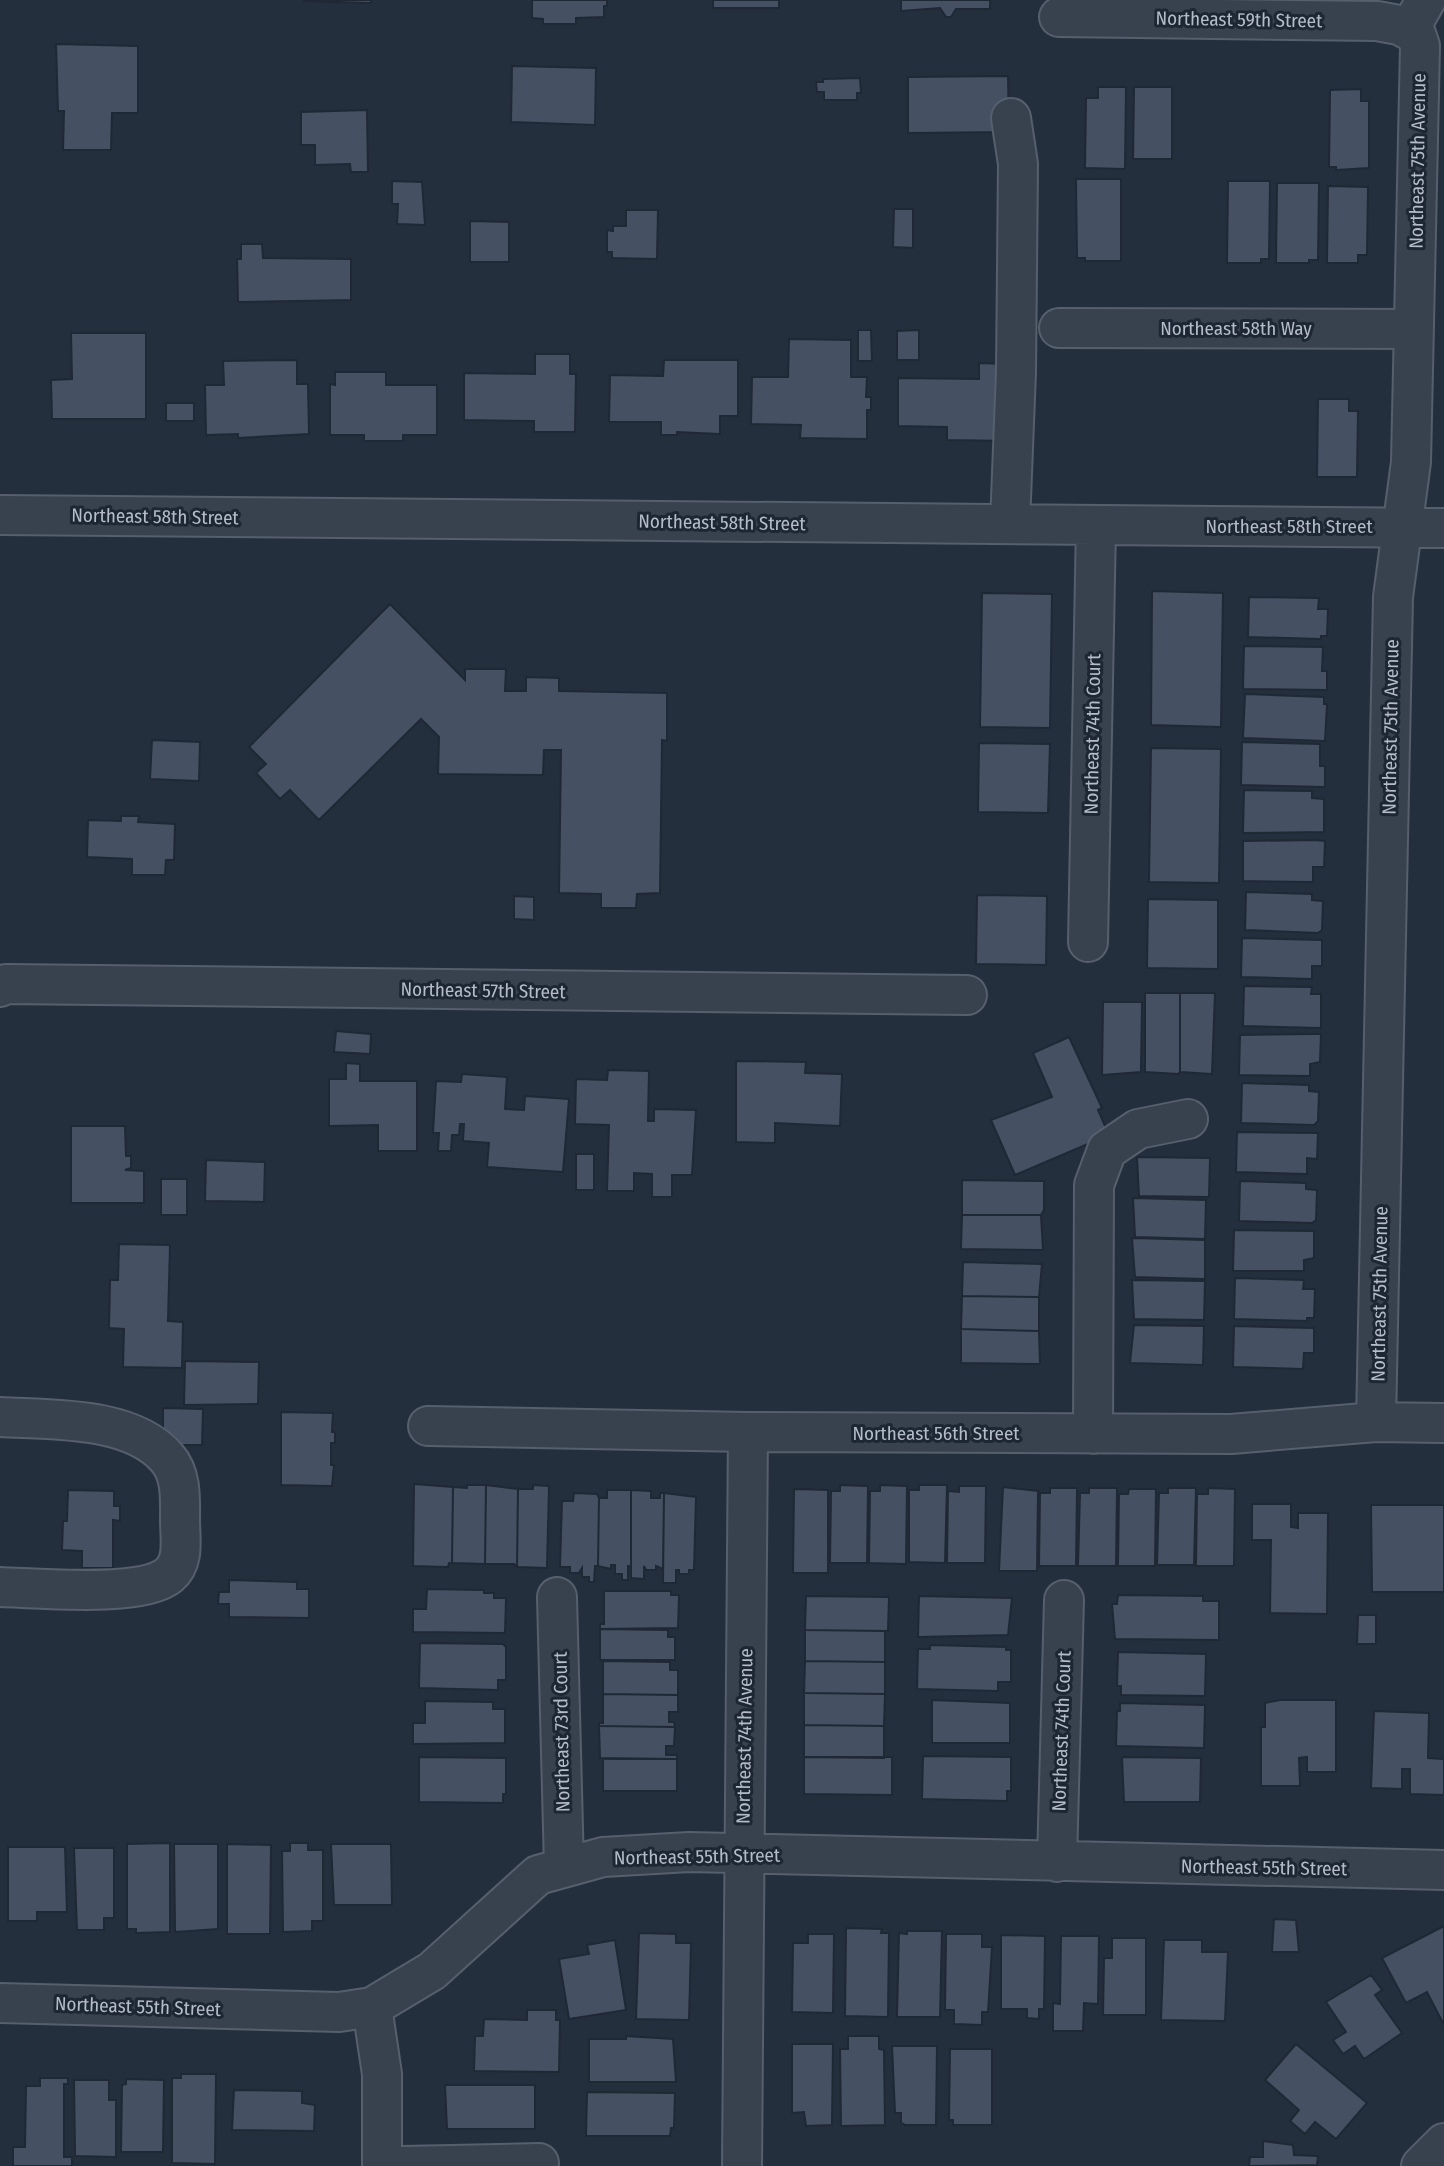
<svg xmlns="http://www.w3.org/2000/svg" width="1444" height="2166" viewBox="0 0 1444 2166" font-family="'Fira Sans Condensed',sans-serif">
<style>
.building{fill:#455162;stroke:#1f2835;stroke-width:2}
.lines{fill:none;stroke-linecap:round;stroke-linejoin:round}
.minor-casing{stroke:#565f6c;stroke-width:42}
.minor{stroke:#38414e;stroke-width:38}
.labels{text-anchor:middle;stroke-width:6;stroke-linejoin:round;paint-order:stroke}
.street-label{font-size:19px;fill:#b4bcc9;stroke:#1d2633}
</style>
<rect width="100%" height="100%" fill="#242f3e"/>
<path class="building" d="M304,0H371V3L304,1Z
M532,0H607V6H604V17L576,18V24H543V19L532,18Z
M713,0H779V8H713Z
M901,0H990V9H956L951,17H946L940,8L901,11Z
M56,44L138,46V113H112L111,150H63L64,111H58Z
M512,66L596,68L595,125L511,122Z
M1008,76L1009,132L908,133V77Z
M860,78L861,93H857V100H824V92H817L816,82H823V79Z
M1098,87H1126L1125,169L1085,168L1086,98H1098Z
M1134,87H1172V159H1133Z
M1361,89V101H1369V168L1336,170V167H1329L1330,90Z
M367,110L368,172H351L350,164L315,165V145H301V112Z
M1076,179H1121V261H1085V258H1077Z
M392,181L422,182L425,225L397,224L398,204H392Z
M1228,181H1270L1269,259H1261V263H1227Z
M1277,183H1319L1318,260H1309V263H1276Z
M1328,186L1368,187L1367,255H1358V263H1327Z
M894,209H913V248L893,247Z
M626,210H658L657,259L612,258V252H607V230L613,231V226H626Z
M470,221L509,222V262H470Z
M241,244H262L263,258L351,259V300L238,302L237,259H241Z
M858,330H871L872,361H858Z
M919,330V360H897V331Z
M71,333H146V419H52L51,380L72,379Z
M789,339L851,340V377H867L866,397H871V410H867V439L800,438L801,425L751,424L752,377H788Z
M535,354H570V374H576L575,432H534V421L464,420V373L535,374Z
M297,360V384H308L309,434L238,438V434L206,435L205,385H224L223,361Z
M664,360H738V416H720V434L677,432V435H661V422H609L610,375L663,376Z
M979,363L1007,364L1009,441L947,440V427L898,426V378L979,379Z
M335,372H386V385H437V435H403V441H364V435H330V384L335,385Z
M1318,399H1349V411H1358L1357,477H1317Z
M166,403H194V421H166Z
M1152,591L1223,593L1221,727L1151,725Z
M982,593L1052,594L1050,728L980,727Z
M1249,597L1319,598L1318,609H1328L1327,636H1321V639L1248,637Z
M390,604L465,680V669H506L505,691H526V677L559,678V691L667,693V741L662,740L660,893L637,894L636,908H601V894L559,893L561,750H544L543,775L438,774L439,737L421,719L319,820L290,790L280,799L256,773L266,764L249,747Z
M1244,646L1323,647L1322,671H1327V690L1243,689Z
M1245,694L1324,697V704H1327L1325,741L1243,738Z
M152,740L200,742L199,781L150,779Z
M1242,742L1320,744V766H1325V787L1241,785Z
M979,743L1050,744L1048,813L978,812Z
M1151,748L1221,749L1219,883L1149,882Z
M1244,790L1312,791V798L1324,799V832L1243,833Z
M121,816H139L138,822L175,824L174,860H166L165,875H132V859L87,857L88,820L121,821Z
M1315,840L1325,841L1324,867H1313V882L1243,881V841Z
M1246,892L1312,894V900L1323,901L1322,930L1318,933L1245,930Z
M977,895L1047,896L1046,965L976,964Z
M514,896L534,897V920L514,919Z
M1148,899L1218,900V969L1147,968Z
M1242,938L1322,940V966H1312V979L1241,977Z
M1244,986L1312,987L1311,994H1321V1028L1243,1026Z
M1145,993H1180V1072L1178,1074L1145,1072Z
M1180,993H1215L1212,1074L1180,1072Z
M1103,1002H1142L1141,1072L1102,1075Z
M336,1031L371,1034L370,1054L334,1052Z
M1313,1034H1321L1320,1062L1310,1064V1076L1239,1075L1240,1035Z
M1069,1037L1102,1108L1098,1110L1109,1135L1015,1175L991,1120L1052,1097L1033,1053Z
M736,1061L806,1062L805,1073L842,1074L840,1126L775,1123V1143L736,1142Z
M346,1063L360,1064V1081H417V1151H378V1125L329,1126V1079H346Z
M608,1070L649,1071L648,1121H654V1109L696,1110L692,1175H672V1197H652V1174L634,1173V1191H607L609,1125L575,1124L576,1079L607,1080Z
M462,1074L507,1077L505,1109L524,1110L525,1096L569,1099L563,1172L487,1167L489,1143L463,1141L464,1124H460L459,1135H452L451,1151H438L439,1133H433L436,1081L461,1082Z
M1242,1083L1309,1085V1091L1319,1092L1318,1121L1314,1125L1241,1123Z
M71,1126H125L126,1156H131V1168L125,1170L144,1171V1203H71Z
M1237,1132L1318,1133L1317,1159L1307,1158V1174L1236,1172Z
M576,1154H594V1190H576Z
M1137,1157L1210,1158L1209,1197L1139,1196Z
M206,1160L265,1162L264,1202L205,1201Z
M161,1179H187V1215H161Z
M962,1180L1044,1181V1210L1041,1215H962Z
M1240,1181L1306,1183V1189L1317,1190L1316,1220L1312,1223L1239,1221Z
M1133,1198L1206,1200L1205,1239L1135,1237Z
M962,1215H1041L1043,1250L961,1249Z
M1234,1230L1314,1231V1258L1304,1260V1271H1233Z
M1132,1238L1205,1240V1279L1135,1277Z
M119,1244L170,1245L168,1321L183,1322L182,1368L123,1367L124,1329L109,1328L110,1280H118Z
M963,1262L1042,1264L1039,1297L962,1296Z
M1235,1278L1304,1280L1303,1289H1315L1314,1318H1307V1321L1234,1319Z
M1132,1280L1205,1281L1204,1320L1134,1319Z
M962,1296L1039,1297V1331L961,1329Z
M1134,1325L1204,1326L1203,1365L1130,1363Z
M1234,1326L1314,1328V1353H1304L1303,1369L1233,1367Z
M961,1329L1039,1331L1040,1364L961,1363Z
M185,1361L259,1362L258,1404L184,1405Z
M163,1408L203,1409L202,1445H163Z
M281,1412L333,1413L332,1432H335V1443H331V1465H334L332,1486L281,1485Z
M414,1484L453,1487L452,1563H449L448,1567L413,1566Z
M467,1485H486L485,1564L452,1563L453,1487L467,1488Z
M486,1485L518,1489L517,1567L514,1564H485Z
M533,1485L549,1486L547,1568L517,1567L518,1489H533Z
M840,1485L868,1486L867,1563H830L831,1491H840Z
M880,1485L907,1486L906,1564L869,1563L870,1491H880Z
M919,1485H947L945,1563L909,1562V1490H919Z
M959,1486H986L985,1563H947L948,1491L959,1492Z
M1003,1487L1038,1491L1037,1571H999Z
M1050,1488H1077L1076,1566H1039L1040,1493H1050Z
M1089,1488H1117L1116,1566H1078L1080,1493H1089Z
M1168,1488H1196L1194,1565H1157L1159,1493H1168Z
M1208,1488L1235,1489L1234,1566H1196L1197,1494H1208Z
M794,1489L828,1490V1573H793Z
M1129,1489H1156L1155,1566H1118L1119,1494H1128Z
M68,1490L114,1491V1506H120V1521L113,1520V1568H82V1551L62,1550L63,1521H67Z
M607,1490H631V1566H628V1580H622V1574H615V1565H611V1569L598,1566L599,1498H607Z
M631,1490L651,1491V1498H660V1493H664L663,1569L656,1566V1570H646L644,1566V1579L631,1578Z
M574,1493L597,1494L599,1498L598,1566H595L594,1582H589V1577H582V1568L579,1573H570V1567H560L562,1501H573Z
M664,1493L696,1497L694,1570H689V1574H679V1570H676V1583H663Z
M1252,1504H1291V1527L1298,1528V1513H1328L1327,1614L1270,1613L1271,1540H1252Z
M1371,1505H1444V1592H1372Z
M229,1580L297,1582V1589H309V1618L229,1617V1604H218L219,1592H229Z
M427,1589L484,1590V1593H494V1598H506L505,1633L413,1632V1609H426Z
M604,1591H671V1595H679L678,1628L600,1629V1624H604Z
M1118,1595L1203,1596V1601H1219V1640L1115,1639L1112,1604H1117Z
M806,1596L889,1597L888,1631L805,1630Z
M919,1596L1012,1598L1008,1635L918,1637Z
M1358,1615H1376V1644H1357Z
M600,1629L668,1630V1637H675V1660H600Z
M805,1630L885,1631V1662L805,1661Z
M420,1643L503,1644L506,1647V1680H498V1690L419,1688Z
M930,1645L1006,1647V1650H1011V1682H998V1691L917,1689L918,1649H930Z
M1118,1652L1206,1654L1205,1696L1121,1695V1686H1117Z
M603,1661L670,1662V1670H678V1695L603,1694Z
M805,1661L885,1662V1694L804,1693Z
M804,1693L885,1694L884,1726L804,1725Z
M603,1694L678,1695V1712H669V1722H674L675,1727L599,1726V1723H603Z
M932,1700L1010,1703V1743H932Z
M1280,1700H1336V1772H1307V1757L1299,1758L1300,1786H1261V1727H1265V1703Z
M425,1701L493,1702V1709H505V1743L413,1744V1723H425Z
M1120,1703L1205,1705L1204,1748L1116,1746L1117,1711H1120Z
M1374,1711L1429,1713L1428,1758L1444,1759V1795L1410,1794V1769H1402V1789L1371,1788Z
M804,1725L884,1726V1758L804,1757Z
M599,1726L675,1727L674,1746H666V1755H677V1759L600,1758Z
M923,1756L1011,1757V1791H1007V1801L922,1799Z
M419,1757L506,1758V1794H503V1803L419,1802Z
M804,1757H892V1795L804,1794Z
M1122,1757L1201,1758L1200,1802H1124Z
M603,1759H677V1791H603Z
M170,1843V1932L136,1933V1929H127V1844Z
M290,1843H308V1850H323V1921H312V1931L283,1932L282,1851H290Z
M174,1844H218V1929L175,1932Z
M227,1844L271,1845L270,1934H227Z
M331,1844H391L392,1905H334Z
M8,1847H65L67,1912H37V1921H8Z
M74,1848H114V1918H104V1930H77Z
M1274,1919L1296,1920L1299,1952H1272Z
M1444,1926V2025L1427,1992L1406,2003L1382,1958Z
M846,1928L882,1929L881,1933H889L888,2017L845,2016Z
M907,1931H942L940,2017H897L899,1933L907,1934Z
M639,1933L676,1934V1943H691L689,2020L636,2019Z
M808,1934H834L833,2013L792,2012L793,1943H808Z
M946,1934H982V1947H992L988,2012H982V2025L954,2024V2010H945Z
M1001,1935L1045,1936L1044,2009H1039V2019L1027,2018V2009H1001Z
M1061,1936H1099L1098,2004L1084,2003L1083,2031H1053V2003L1060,2004Z
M1112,1938H1146V2015H1103L1104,1958H1112Z
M615,1940L626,2010L569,2019L559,1959L589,1954L587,1945Z
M1164,1940H1202V1952H1228L1225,2021L1161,2020Z
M1371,1975L1382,1990L1375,1995L1402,2033L1364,2059L1355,2046L1343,2054L1333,2040L1346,2032L1326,2002Z
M527,2010H556V2020H560L559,2072L474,2071L475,2036H483L484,2019L527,2020Z
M626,2036L673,2039L676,2082H589V2039H626Z
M848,2036H879V2049L884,2050L885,2125L841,2126L840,2049H848Z
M792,2044H833L832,2125L806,2126L804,2112L792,2113Z
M1296,2044L1367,2103L1336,2139L1315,2122L1305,2134L1290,2121L1299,2110L1265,2080Z
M892,2046H937L936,2125H905L901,2123V2113H895Z
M950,2049H992V2125H953V2120H949Z
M181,2074H216L215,2164L172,2163V2078H181Z
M40,2078H68V2084H64V2157H72V2166H13V2147H25L26,2086H40Z
M126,2079L164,2080L163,2152H121L122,2085L126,2084Z
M74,2080H109V2100H116V2157L75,2156Z
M445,2085H535V2129H447Z
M234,2090L302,2091V2103L315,2105L314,2131L232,2130Z
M587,2092L675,2093L674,2128H671L670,2136H586Z
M1263,2141L1293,2145L1294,2155L1318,2156L1317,2165L1249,2166L1250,2157H1263Z"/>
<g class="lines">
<defs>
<path id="minor" d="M1059,17L1377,21L1399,25L1416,34L1420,46L1411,462L1393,597L1376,1422
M1409,30L1426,0
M1059,328L1413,329
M0,515L1444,528
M1010,524L1016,372L1018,164L1011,118
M1088,942L1096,525
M0,987L6,984L967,995
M0,1417C51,1420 131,1416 167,1458C182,1475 180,1499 180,1520C180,1538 185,1562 169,1575C142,1598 37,1588 0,1587
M428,1426L748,1432L1231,1434L1376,1422L1444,1423
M1093,1434L1094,1185L1107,1150L1138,1129L1188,1119
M557,1597L564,1867
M1057,1862L1064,1600
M0,2003L339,2012L372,2007L432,1971L538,1875L603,1857L689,1852L1444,1870
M372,2007L382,2074V2166
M403,2166L539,2163
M742,2166L748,1432
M1421,2166L1444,2143"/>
</defs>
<use href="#minor" class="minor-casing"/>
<use href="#minor" class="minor"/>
</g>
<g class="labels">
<g class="street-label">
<text transform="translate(1239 19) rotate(1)" y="7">Northeast 59th Street</text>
<text transform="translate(1417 161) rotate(-89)" y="7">Northeast 75th Avenue</text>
<text x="1236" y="335">Northeast 58th Way</text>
<text transform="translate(155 516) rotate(1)" y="7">Northeast 58th Street</text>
<text transform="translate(722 522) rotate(1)" y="7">Northeast 58th Street</text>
<text x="1289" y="533">Northeast 58th Street</text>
<text transform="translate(1390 727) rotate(-89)" y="7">Northeast 75th Avenue</text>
<text transform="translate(1092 734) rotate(-89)" y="7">Northeast 74th Court</text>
<text transform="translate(483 990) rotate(1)" y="7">Northeast 57th Street</text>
<text transform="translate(1379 1294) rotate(-89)" y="7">Northeast 75th Avenue</text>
<text x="936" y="1440">Northeast 56th Street</text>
<text transform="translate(1061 1731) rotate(-88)" y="7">Northeast 74th Court</text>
<text transform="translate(561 1732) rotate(-91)" y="7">Northeast 73rd Court</text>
<text transform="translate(744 1736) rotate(-89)" y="7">Northeast 74th Avenue</text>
<text transform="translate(697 1856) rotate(-1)" y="7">Northeast 55th Street</text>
<text transform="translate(1264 1867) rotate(1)" y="7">Northeast 55th Street</text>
<text transform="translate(138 2006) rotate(2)" y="7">Northeast 55th Street</text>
</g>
</g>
</svg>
